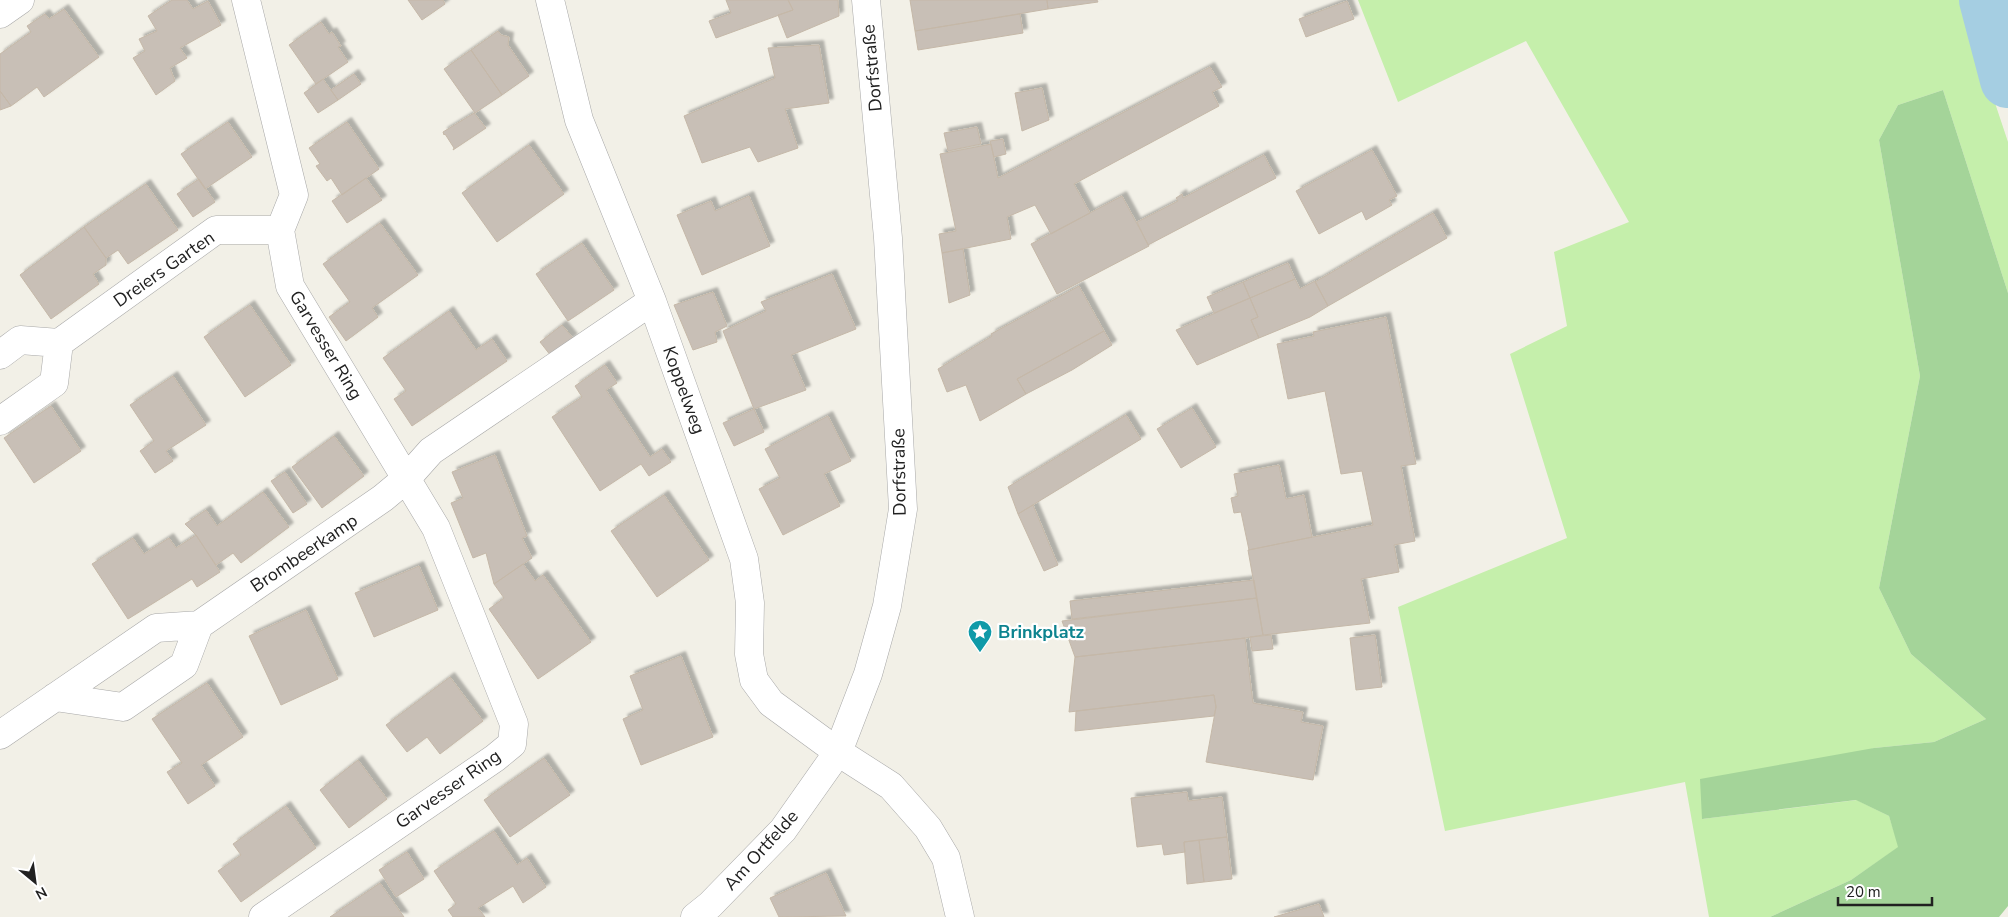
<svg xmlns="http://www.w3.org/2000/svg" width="2008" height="917" viewBox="0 0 2008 917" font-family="'Nunito Sans',sans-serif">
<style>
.grass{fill:#c5efab}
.forest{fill:#a4d499}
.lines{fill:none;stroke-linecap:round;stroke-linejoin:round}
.river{stroke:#a5cee2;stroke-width:56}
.building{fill:#c8bfb6;stroke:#c5b8a8;filter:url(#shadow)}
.minor-casing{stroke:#a8a8a8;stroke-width:29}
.tertiary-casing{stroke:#a8a8a8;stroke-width:29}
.minor{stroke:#fff;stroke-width:28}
.tertiary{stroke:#fff;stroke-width:28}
.labels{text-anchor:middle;stroke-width:4.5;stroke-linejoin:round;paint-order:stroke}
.street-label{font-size:18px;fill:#212121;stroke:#fff}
.culture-label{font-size:18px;font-weight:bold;fill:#0d838f;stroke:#fff;text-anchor:start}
</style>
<defs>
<filter id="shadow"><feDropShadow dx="4.5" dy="-4.5" stdDeviation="1" flood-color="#0004"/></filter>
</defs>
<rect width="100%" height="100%" fill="#f2f0e7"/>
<path class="grass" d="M1358,0H1966L1995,103L2008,142V293L1943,90L1898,105L1879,140L1920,376L1879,588L1911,654L1986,719L1934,742L1874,748L1702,819L1857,800L1889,816L1899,847L1851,880L1770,917H1709L1685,782L1445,831L1398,607L1567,538L1510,354L1567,326L1554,252L1629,222L1526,41L1398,102Z"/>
<path class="forest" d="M1943,90L2008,293V906L1999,917H1770L1851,880L1898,847L1889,816L1856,800L1702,819L1700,779L1874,748L1934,742L1986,719L1911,654L1879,588L1920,376L1879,140L1898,105Z"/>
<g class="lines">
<path class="river" d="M1987,0L2008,80"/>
</g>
<path class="building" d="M172,0H187L193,9L208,1L221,25L180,48L187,58L170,68L175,81L156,95L133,58L145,51L139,39L157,31L148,16Z
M408,0H443L445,4L422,20Z
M726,0H788L793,10L716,38L709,21L731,13Z
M788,0H838L839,16L787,38L778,15L793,10Z
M910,0H1047L1048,9L915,31Z
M1047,0H1097L1098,2L1048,9Z
M1347,1L1354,19L1306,37L1299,19Z
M64,9L99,57L44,97L37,87L11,106L0,91V54L31,32L27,26L45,14L49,19Z
M1020,14L1023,33L918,50L915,31Z
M321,22L329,34L332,32L341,46L338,47L348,62L316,84L289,45Z
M498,31L501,35L509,37L508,45L529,76L502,95L471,50Z
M819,45L829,103L785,109L798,148L758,162L750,147L702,163L684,116L775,78L768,48Z
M471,50L502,95L475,113L444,69Z
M1210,67L1222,87L1212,92L1219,106L1074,184L1090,213L1051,234L1035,205L1007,217L1011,239L942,253L939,234L956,231L940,154L991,144L998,178Z
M354,74L361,84L338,100L331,90Z
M323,79L338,100L318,113L304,93Z
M1042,88L1049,120L1022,131L1015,93Z
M0,91L11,106L0,110Z
M474,113L486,128L453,150L454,148L445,134L444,135L443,132Z
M228,122L252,157L205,189L181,154Z
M347,122L379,169L342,195L331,178L327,181L316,166L320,164L309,148Z
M977,127L981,144L948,151L944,133Z
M1003,139L1006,154L994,157L990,141Z
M529,145L564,194L497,242L462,193Z
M1372,150L1397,196L1389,200L1392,205L1366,220L1362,211L1319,234L1296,191Z
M1264,155L1276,178L1148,245L1137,222L1178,201L1176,198L1182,194L1183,198Z
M366,178L382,200L347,223L332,201Z
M199,179L215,202L193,217L177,194Z
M146,184L178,230L128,264L118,250L106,258L84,227Z
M749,196L770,246L702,275L677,215L711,201L715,211Z
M1122,196L1149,246L1057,294L1031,244Z
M1433,213L1447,238L1328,306L1315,282Z
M380,223L418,275L372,308L378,317L346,341L329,317L350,302L323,264Z
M84,227L106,258V265L93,274L99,284L51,319L20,275Z
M582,243L614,290L568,321L536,274Z
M963,249L970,295L949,303L942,253Z
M1288,263L1295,279L1250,298L1243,282Z
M832,274L856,329L791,355L806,390L754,409L723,331L766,311L761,302Z
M1295,279L1300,289L1315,281L1328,306L1310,317L1259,338L1251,320L1258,317L1250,298Z
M1243,282L1250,298L1214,313L1207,297Z
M1079,286L1104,331L1017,379L1026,394L980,421L966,385L947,392L938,369L992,336L991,334Z
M713,292L727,326L715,332L717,342L693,350L674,305Z
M1250,298L1258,317L1251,320L1259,338L1197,365L1176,330Z
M250,305L291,365L245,397L204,337Z
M449,311L476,350L492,339L507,361L412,426L394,399L406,391L383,358Z
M1386,317L1416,464L1401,466L1415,541L1394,545L1399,572L1361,579L1370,623L1263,635L1248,550L1373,525L1362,471L1341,474L1325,391L1288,399L1277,344L1314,336L1313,332Z
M562,325L573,338L551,356L540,342Z
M1104,331L1112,345L1072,370L1026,394L1017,379Z
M605,365L617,383L606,390L650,457L662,449L671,462L649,476L641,464L600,491L552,417L582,397L575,386Z
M173,376L206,425L166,451L173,461L155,473L140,451L154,441L130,405Z
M51,406L81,451L34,483L4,438Z
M1192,408L1216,447L1181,468L1157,429Z
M754,409L764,432L734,446L723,423Z
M1126,415L1141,439L1018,514L1008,487Z
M828,416L851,461L824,474L840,506L783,535L759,489L780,478L765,449Z
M334,436L364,476L322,508L292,467Z
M495,455L527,536L522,538L532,558L494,584L486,553L473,558L451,503L463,498L452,472Z
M1279,465L1286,499L1304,495L1312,537L1249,550L1241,512L1234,513L1231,498L1238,496L1234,474Z
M285,472L307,504L293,513L271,481Z
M263,492L289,527L241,563L233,553L216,565L196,535L185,524L206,510L217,526Z
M664,495L709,560L657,597L611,531Z
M1033,505L1058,565L1044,571L1018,514Z
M196,535L220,572L197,587L192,579L128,619L92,564L133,538L144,554L169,538L176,548Z
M523,564L535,581L543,575L591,642L538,679L489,609L504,598L494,584Z
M419,566L438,610L374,637L355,593Z
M1254,580L1257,598L1072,619L1070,601Z
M1257,598L1263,635L1245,638L1075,657L1062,621Z
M306,610L338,679L281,705L249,636Z
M1271,635L1273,649L1252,651L1250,637Z
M1375,635L1382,687L1356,690L1350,638Z
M1245,638L1253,703L1303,712L1301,722L1323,726L1313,780L1206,762L1216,707L1214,695L1069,712L1075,657Z
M681,656L713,737L641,765L623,719L643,710L630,676Z
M450,677L483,721L440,754L427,737L407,752L386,725Z
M207,683L243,737L201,765L215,786L188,804L167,772L182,763L152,719Z
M1214,695L1216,707L1214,716L1075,731L1076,711Z
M544,758L570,795L510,837L484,800Z
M358,760L387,799L349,828L320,790Z
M1187,792L1188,801L1222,797L1227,837L1184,842L1185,852L1164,855L1162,844L1137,847L1131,798Z
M286,806L316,848L241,902L218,871L241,855L233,844Z
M494,831L517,865L527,858L546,887L523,903L513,886L478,908L485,917H453L448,910L456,904L434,871Z
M1227,837L1232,879L1204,882L1199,840Z
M1199,840L1204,882L1187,884L1184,842Z
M407,852L424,879L396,897L379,870Z
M826,873L846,916L779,917L770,898Z
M380,883L404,917H330Z
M1319,904L1324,917H1274Z"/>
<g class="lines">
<defs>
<path id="minor" d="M246,0L294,195L280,230L290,286L436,528L514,724L512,744L495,758L263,917
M550,0L579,120L652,301L744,559L750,603L749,654L754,680L771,703L838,752L891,786L906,803L928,828L946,858L960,917
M0,14L20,0
M0,355L20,340L59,343L216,230H280
M0,421L54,383L59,343
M55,697L123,707L184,665L199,625
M0,735L156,628L199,625L383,498L407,478L431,451L652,301"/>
<path id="tertiary" d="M695,917L710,905L783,830L838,752L868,674L887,606L903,509L888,238L866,0"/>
</defs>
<use href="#minor" class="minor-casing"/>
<use href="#tertiary" class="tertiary-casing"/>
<use href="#minor" class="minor"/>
<use href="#tertiary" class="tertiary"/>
</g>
<defs>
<symbol id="sight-pin" viewBox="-11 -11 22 30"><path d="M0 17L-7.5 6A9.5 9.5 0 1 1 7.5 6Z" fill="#0f9aa8" stroke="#fff"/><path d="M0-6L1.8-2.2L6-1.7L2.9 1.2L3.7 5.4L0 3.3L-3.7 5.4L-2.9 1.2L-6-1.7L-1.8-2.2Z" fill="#fff"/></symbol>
</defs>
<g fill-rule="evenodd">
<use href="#sight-pin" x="966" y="618" width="28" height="38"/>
</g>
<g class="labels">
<g class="street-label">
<text transform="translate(872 68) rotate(-95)" y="6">Dorfstraße</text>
<text transform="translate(164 269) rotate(-35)" y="6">Dreiers Garten</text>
<text transform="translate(326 345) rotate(59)" y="6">Garvesser Ring</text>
<text transform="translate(684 390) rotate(70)" y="6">Koppelweg</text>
<text transform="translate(899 472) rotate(-91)" y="6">Dorfstraße</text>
<text transform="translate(304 553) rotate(-34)" y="6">Brombeerkamp</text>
<text transform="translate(448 789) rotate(-35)" y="6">Garvesser Ring</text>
<text transform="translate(761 850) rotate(-48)" y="6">Am Ortfelde</text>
</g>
<g class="culture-label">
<text x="998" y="638">Brinkplatz</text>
</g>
</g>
<g transform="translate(35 882) rotate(151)" stroke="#ffffff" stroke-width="4" paint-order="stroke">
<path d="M0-4L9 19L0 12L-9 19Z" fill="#212121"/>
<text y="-8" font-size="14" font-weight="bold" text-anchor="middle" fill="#212121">N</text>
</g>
<path d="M1838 897v8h94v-8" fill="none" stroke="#212121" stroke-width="2.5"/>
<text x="1846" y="897" font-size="15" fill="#212121" stroke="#ffffff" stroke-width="4" paint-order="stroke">20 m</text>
</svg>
